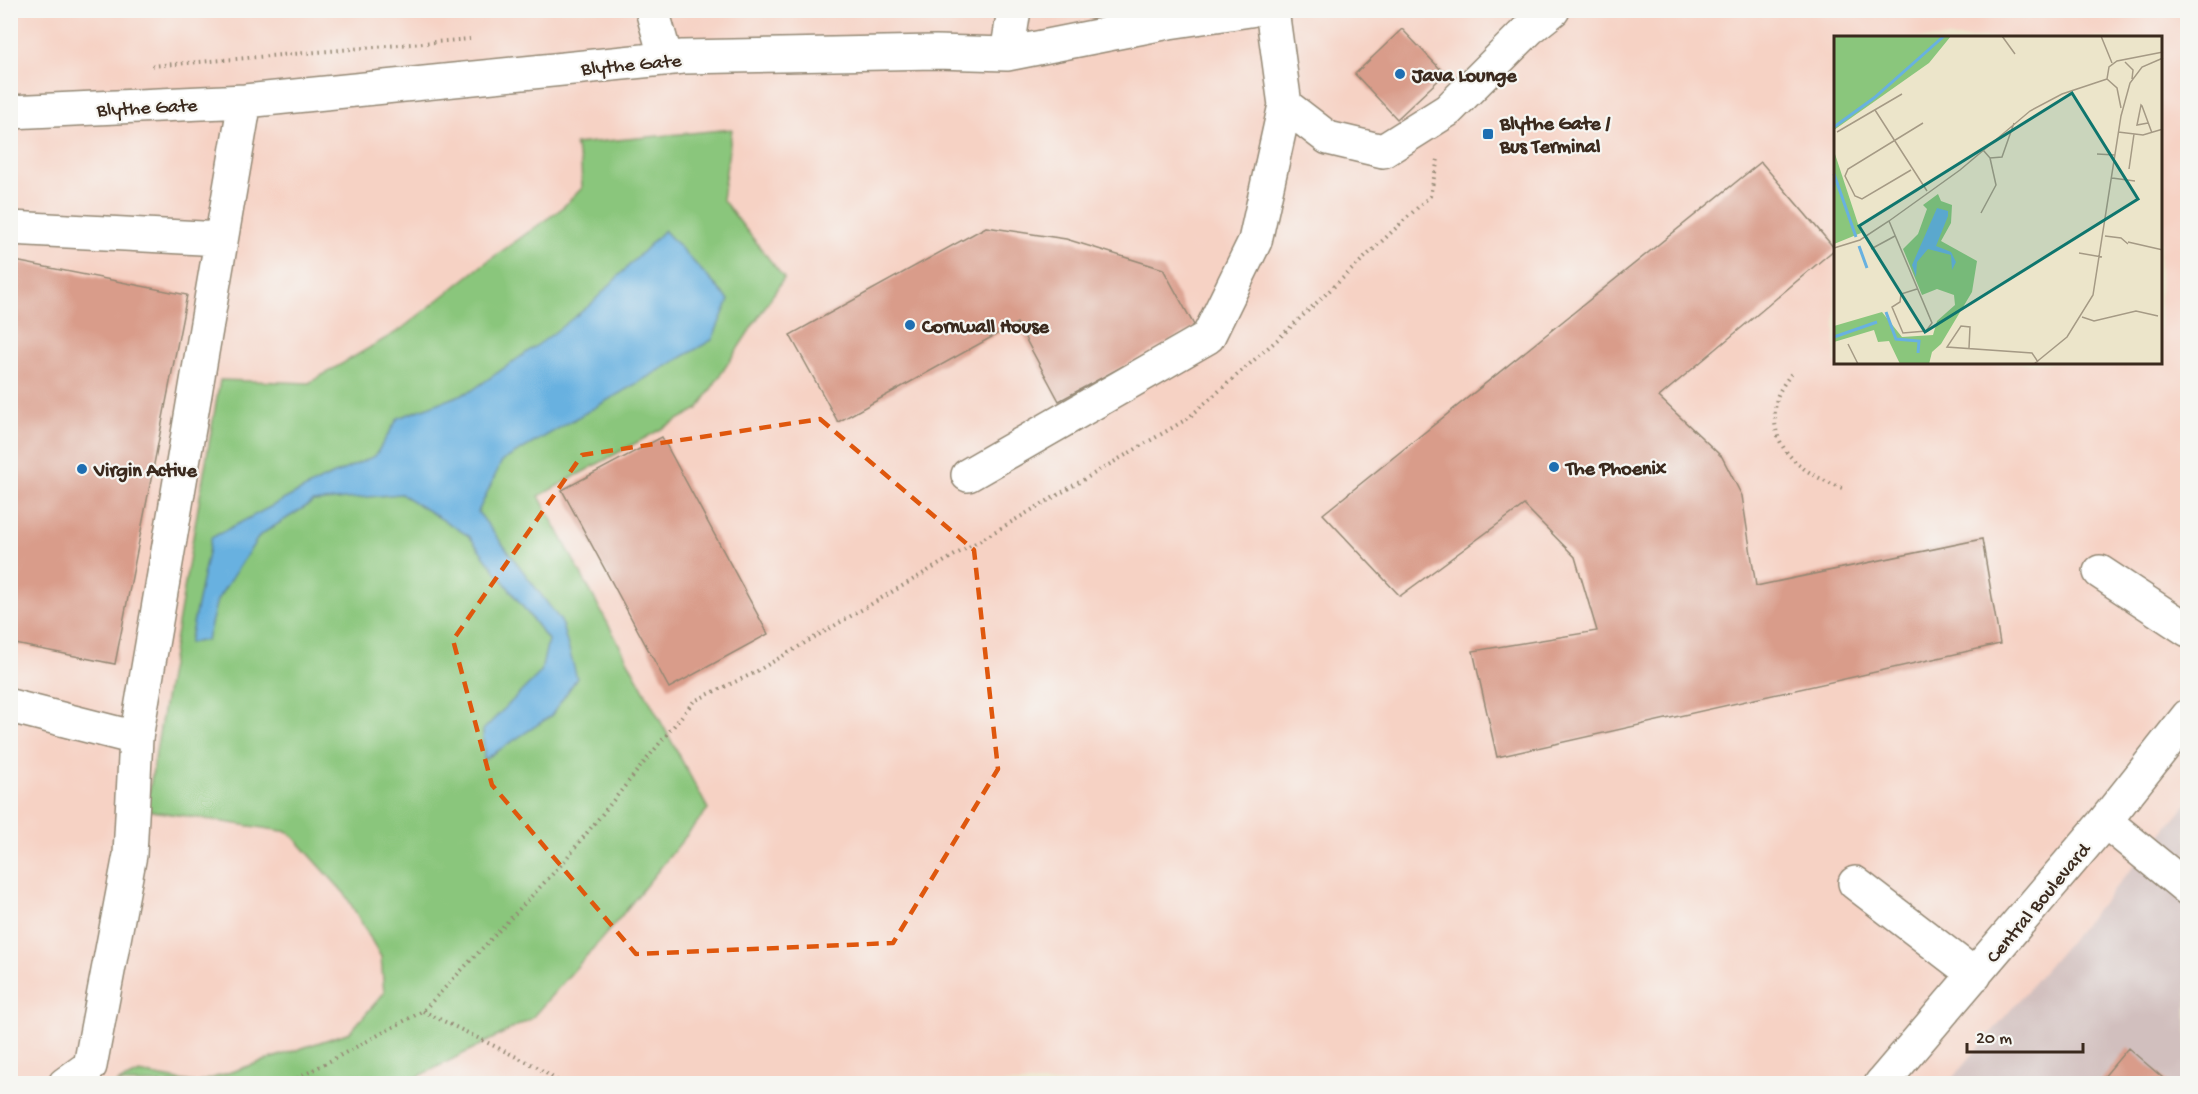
<svg xmlns="http://www.w3.org/2000/svg" width="2198" height="1094" viewBox="0 0 2198 1094" font-family="'Gochi Hand',sans-serif">
<style>
.built{fill:#f6d2c4;fill-rule:evenodd}
.industrial{fill:#d1bfbe}
.green{fill:#8ac67c;stroke:#62784d;stroke-width:1.5}
.water{fill:#68b1e0;stroke:#526e7f;stroke-width:1.5}
.building{fill:#d99c8a}
.lines{fill:none;stroke-linecap:round;stroke-linejoin:round}
.minor-casing{stroke:#948874;stroke-width:36}
.path{stroke:#948874;stroke-width:4;stroke-dasharray:1.5 4.5;stroke-linecap:butt}
.minor{stroke:#fff;stroke-width:33}
.marked{fill:none;stroke:#df570d;stroke-width:4.5;stroke-dasharray:12 8;stroke-linejoin:round}
.poi-dot{fill:#1f6fb2;stroke:#f6f6f2;stroke-width:2}
.labels{text-anchor:middle;stroke-width:4.5;stroke-linejoin:round;paint-order:stroke}
.street-label{font-size:20px;fill:#3b2a1e;stroke:#f6f6f2}
.poi-label{font-size:20px;font-weight:bold;fill:#3b2a1e;stroke:#f6f6f2;text-anchor:start}
.inset-river{fill:none;stroke:#68b1e0;stroke-width:3}
.inset-road{fill:none;stroke:#a59a85;stroke-width:1.5}
.view{fill:#0f766e;fill-opacity:0.15;stroke:#0f766e;stroke-width:3}
.inset-edge{fill:none;stroke:#3b2a1e;stroke-width:3}
</style>
<rect width="100%" height="100%" fill="#f6f6f2"/>
<filter id="ink" filterUnits="userSpaceOnUse"><feTurbulence type="fractalNoise" baseFrequency=".0167" numOctaves="2"/><feDisplacementMap in="SourceGraphic" scale="12" xChannelSelector="R" yChannelSelector="G"/><feConvolveMatrix kernelMatrix="1 2 1 2 8 2 1 2 1" color-interpolation-filters="sRGB"/></filter>
<filter id="wash" filterUnits="userSpaceOnUse"><feTurbulence type="fractalNoise" baseFrequency=".008" numOctaves="4" result="noise"/><feDisplacementMap in="SourceGraphic" scale="24" xChannelSelector="R" yChannelSelector="G"/><feGaussianBlur stdDeviation="1.35" result="paint"/><feColorMatrix in="noise" values="0 0 0 0 0 0 0 0 0 0 0 0 0 0 0 0 0 1.4 0 .05"/><feComposite in="paint" operator="in"/></filter>
<g filter="url(#wash)">
<rect width="100%" height="100%" fill="#ece5ca"/>
<path class="built" d="M11,11H2187V1083H11ZM1835,38H2160V363H1835Z"/>
<path class="industrial" d="M2187,804V1083H1948Z"/>
<path class="green" d="M732,129L722,199L784,278L698,409L539,496L708,809L618,920L531,1019L406,1083H198L350,1032L384,993L381,957L345,894L289,832L146,810L220,380L309,383L400,330L485,263L561,209L582,188L581,164L575,144Z
M140,1073L196,1083H116Z"/>
<path class="water" d="M664,230L729,300L712,340L502,461L478,512L561,621L577,678L551,716L484,760L483,730L541,672L548,640L469,536L401,494L313,502L260,535L217,600L207,640L189,643L211,538L321,480L375,456L398,418L471,391L546,339L590,305Z"/>
<g id="blocks">
<path class="building" d="M1402,29L1445,74L1397,119L1355,74Z
M1761,162L1835,249L1659,397L1722,457L1742,496L1756,586L1982,539L2000,644L1497,757L1473,651L1597,631L1575,557L1524,505L1400,596L1323,514Z
M986,227L1066,239L1163,269L1195,327L1059,401L1017,323L838,422L790,335Z
M10,260L187,295L115,664L10,643Z
M662,437L768,634L669,688L562,490Z
M2128,1048L2170,1084H2098Z"/>
</g>
</g>
<g filter="url(#ink)">
<use href="#blocks" fill-opacity="0" stroke="#948874" stroke-width="1.5"/>
<g class="lines">
<defs>
<path id="minor" d="M652,10L666,59
M1272,10L1285,105L1328,138L1383,151L1448,110L1529,29L1553,10
M1007,54L1014,10
M10,112L245,101L683,57L936,52L1007,54L1169,22L1250,10
M10,228L221,239
M968,475L1208,337L1255,241L1285,105
M2100,572L2188,630
M10,706L136,738
M2105,821L2188,889
M1855,883L1975,975
M65,1084L90,1066L130,855L136,738L245,101
M1881,1084L2105,821L2188,716"/>
</defs>
<use href="#minor" class="minor-casing"/>
<path class="path" d="M692,16L721,10
M152,66L470,39
M1791,374C1786,381 1779,390 1777,398C1765,449 1803,474 1845,489
M423,1011L537,1067L562,1084
M287,1084L423,1011L560,866L694,701L752,674L1187,419L1278,339L1430,196L1438,159"/>
<use href="#minor" class="minor"/>
</g>
</g>
<path class="marked" d="M820,419L974,550L998,769L893,943L636,954L492,785L453,640L582,455Z"/>
<g class="poi-dot">
<circle cx="1400" cy="74" r="6"/>
<rect x="1482" y="128" width="12" height="12" rx="3"/>
<circle cx="910" cy="325" r="6"/>
<circle cx="1554" cy="467" r="6"/>
<circle cx="82" cy="469" r="6"/>
</g>
<g class="labels">
<g class="street-label">
<text transform="translate(631 63) rotate(-5)" y="7">Blythe Gate</text>
<text transform="translate(147 106) rotate(-3)" y="7">Blythe Gate</text>
<text transform="translate(2037 902) rotate(-50)" y="7">Central Boulevard</text>
</g>
<g class="poi-label">
<text x="1412" y="81">Java Lounge</text>
<text x="1500" y="129">Blythe Gate /<tspan x="1500" dy="23">Bus Terminal</tspan></text>
<text x="922" y="332">Cornwall House</text>
<text x="1566" y="474">The Phoenix</text>
<text x="94" y="476">Virgin Active</text>
</g>
</g>
<g transform="translate(1834 36)">
<rect width="328" height="328" fill="#ece5ca"/>
<path d="M0,0H117L95,27L0,94ZM0,115L27,197L0,208ZM104,158L107,165L118,169L117,187L107,205L143,225L138,256L107,308L98,316L95,328H66L55,305L44,306L40,294L0,306V290L48,276L68,301L99,299L103,285L121,269L120,259L103,253L88,259L69,213L84,198L93,173L89,169Z" fill="#8ac67c"/>
<path d="M103,172L114,175V180L102,210L117,216L122,226L118,234L117,219L94,213L83,226L82,241L78,229Z" fill="#68b1e0"/>
<path class="inset-river" d="M0,91L40,62L110,0M0,138L22,201M25,210L33,232M52,276L62,303L85,305L84,317M0,301L43,286"/>
<path class="inset-road" d="M168,0L181,18M267,0L278,27M291,26L299,34L298,43M287,72L283,52L273,43L275,31L283,25L329,16M41,74L93,155M314,87L303,89L307,69L308,70L318,97M3,96L68,58M284,96L309,99L329,93M149,114L156,122L168,121L180,87M263,118L281,119M295,133L300,98M77,134L28,163L21,160L11,140L14,133L89,87M278,142L301,145M147,177L162,149L156,122M55,185L98,287L92,295L69,297L58,271L66,266L67,258L83,253M271,200L287,202L294,208M294,206L329,214M0,212L26,204L55,185L126,134L196,75L228,58L273,43M37,213L61,200M245,217L268,221M248,281L260,285L302,275L324,280M14,308L24,328M135,312L136,291L127,290L113,311L198,317L204,326M118,328H162M200,328L233,301L259,259L287,80L296,47L308,31L329,22"/>
<path class="view" d="M238,57L304,163L91,296L25,190Z"/>
<rect width="328" height="328" class="inset-edge"/>
</g>
<rect width="2198" height="1094" fill="none" stroke="#f6f6f2" stroke-width="36"/>
<path d="M1967 1043v9h116v-9" fill="none" stroke="#3b2a1e" stroke-width="3"/>
<text x="1976" y="1043" font-size="18" fill="#3b2a1e" stroke="#f6f6f2" stroke-width="4.5" paint-order="stroke">20 m</text>
</svg>
